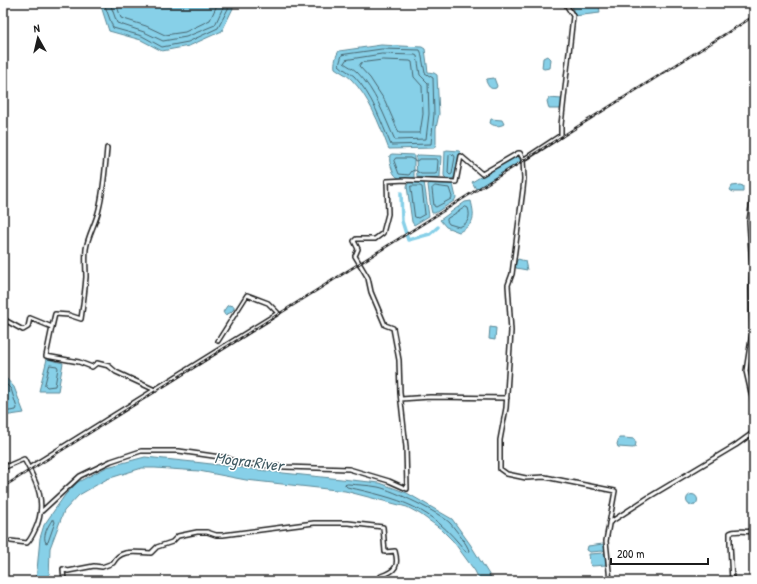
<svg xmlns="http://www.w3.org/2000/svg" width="757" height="584" viewBox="0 0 757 584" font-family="'Patrick Hand',sans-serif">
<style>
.water{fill:#87d0e8;stroke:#5c8896}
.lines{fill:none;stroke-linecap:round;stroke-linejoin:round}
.shore{stroke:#47646e;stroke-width:1}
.canal{stroke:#87d0e8;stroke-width:3.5}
.minor-casing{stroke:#1c1c1c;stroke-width:6}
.minor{stroke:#fff;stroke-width:3}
.rail-casing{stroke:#1c1c1c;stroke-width:2.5}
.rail{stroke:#fff;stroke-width:1;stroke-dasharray:3;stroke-linecap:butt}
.labels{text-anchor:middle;stroke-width:3;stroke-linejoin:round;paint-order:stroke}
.water-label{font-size:16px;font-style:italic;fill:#415b63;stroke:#fff}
</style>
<rect width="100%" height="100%" fill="#fff"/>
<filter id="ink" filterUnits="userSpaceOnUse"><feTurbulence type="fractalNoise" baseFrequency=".025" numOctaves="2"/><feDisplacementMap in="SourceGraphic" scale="8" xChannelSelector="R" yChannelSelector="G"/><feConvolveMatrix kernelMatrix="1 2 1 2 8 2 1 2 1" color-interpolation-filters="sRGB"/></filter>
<g filter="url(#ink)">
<path class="water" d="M100,3H235V4L222,31L189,46L162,51L141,40L109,31Z
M572,3H599L600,13L574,16Z
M381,45L422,47L425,49L428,72L434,73L437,75L439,114L436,128V144L434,148L389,149L388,147C379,123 369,97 351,79C346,74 340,72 335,68C334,63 336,55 339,51Z
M547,56L549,57L551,59L550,68L544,69L542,68L543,58Z
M494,78L497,86L496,88C490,90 488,86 486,81L487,79Z
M549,98L562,99L561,109H549L547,101Z
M491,119L502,120L504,124C499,127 493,126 490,123Z
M447,150L459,151L461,153L455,177L452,179L445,178L444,175L445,151Z
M392,154L414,155V178C403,180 395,180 392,169C390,164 389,160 390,155Z
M419,155L441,156L440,177L437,179L417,177L416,158L417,156Z
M517,155L521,161L476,189L472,182Z
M409,181L424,182L429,216L414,225L412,222L407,186Z
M431,182L453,184L456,198L454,201L435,213H432L431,209L428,185L429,183Z
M740,185L743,186V192H733L730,190L732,186Z
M471,201C475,217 475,224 459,232L446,227L440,220L465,202Z
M518,259L525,261L527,270L516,268L515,264Z
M229,305L234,306V309L230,313L225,315L223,312L227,306Z
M490,327L496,328L495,340L489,339Z
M47,359L63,363L58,391H39Z
M3,377H5L14,387L24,413L3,416Z
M619,438H624L634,439L636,443L635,447L633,448L618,447L617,444Z
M145,457L203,463L283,473L380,483L407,493L452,519L470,544L493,581H480L475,571L453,541L441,529L420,514L407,507L345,491L246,480L199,471L155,468H142L107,479L79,495L64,511L50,548L49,581H36L40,538L44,525L65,495L78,482L107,467Z
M686.5 500a5.5 5.5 0 1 1 11 0a5.5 5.5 0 1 1-11 0Z
M603,544L605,546L606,549L603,551L590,552L587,550L588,546Z
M605,553L606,565L592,566L590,564L589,554Z"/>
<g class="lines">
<path class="shore" d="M104,3L113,28L142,36L162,47L188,42L218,28L231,3
M110,3L117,23L144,32L163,41L186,37L215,25L225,3
M116,3L121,18L146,26L165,35L185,32L210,20L218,3
M382,49L420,50L421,52L425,73L433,78L434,114L431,144L391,145C380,120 373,96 354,76C349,72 343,69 339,65L342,55Z
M382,54L415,55L417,56L420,75L428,83L429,114L426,139L395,140C384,116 376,91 357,72C353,68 348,66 344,63L346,60Z
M383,60L410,61L412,62L414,77L422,86L423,114L420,133H399L385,101L370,78L359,66L361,63Z
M451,154L454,155L455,157L452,174L450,175L448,173L449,156Z
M396,158H410L416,161L420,159H437L438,161L437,173L435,174H421L415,170L412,171L409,175L399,174L394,161Z
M411,186H420L422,187L425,214L418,218L415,217Z
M435,186L449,188L452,197L451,199L436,207L434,206L432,189Z
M466,207L468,208C471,217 468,224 459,227L449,224L447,221V219Z
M50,365L57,366L58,368L55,386L47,387L45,385Z
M3,381L11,389L17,408L16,410L3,412
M348,484C358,485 368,485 378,487C393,490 440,513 450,523C455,529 468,545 469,551L466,552C431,506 400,499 347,487L345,485Z
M52,520H54L55,522L48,542L46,543C42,536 48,526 52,520Z"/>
<path class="canal" d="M401,193L402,221L408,240L430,234L438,227"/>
<defs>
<path id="minor" d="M565,3L573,16L561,125V135L523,160L524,179L523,189L512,274L508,285L511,331L506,408L500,440V469L507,474L526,478L545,477L615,491L606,541L610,581
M754,199L752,201L749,221L752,267L751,289L752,333L746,371L754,406V436
M3,319L23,330L28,327L30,318L52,327L55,314L69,315L81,319C83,305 85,291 86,277C86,268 85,259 86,249C88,235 96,223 99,209C104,189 105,169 107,148
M52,327L46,356L79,362L92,367L97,363L109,366L116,372L155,390
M401,399L430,397L507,398
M3,468L24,459C37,483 48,503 35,530C33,534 31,539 27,543L11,541
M29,468L278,313L268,303L247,295L218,341
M42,511L80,476L111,461L141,451H179L227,458L238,463L285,467L349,469L389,481L407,489L406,447L400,393L399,360L393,328L385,325L371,292L368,278L355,256L358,249L354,241L356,239H375L383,233L388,214L387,181L406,180L456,182L461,156L482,174L518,153H520L524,160
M609,523L649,497L736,445L754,432
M64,581L63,569L68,571L94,566L102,567L113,563C121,548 136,553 151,553L157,547L172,542L178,536L197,532H207L216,535H223L314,523H348L383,527L385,552L395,551C399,566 396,571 381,576L382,581
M732,581L730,543V533C736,529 746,533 753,531L754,528"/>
</defs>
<use href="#minor" class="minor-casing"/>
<use href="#minor" class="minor"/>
<defs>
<path id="rail" d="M3,487L754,16"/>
</defs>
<use href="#rail" class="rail-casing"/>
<use href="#rail" class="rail"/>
</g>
</g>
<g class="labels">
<g class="water-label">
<text transform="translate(249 461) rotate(7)" y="6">Mogra River</text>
</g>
</g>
<rect width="757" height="584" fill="none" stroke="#fff" stroke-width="16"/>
<rect x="8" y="8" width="741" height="568" fill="none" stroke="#1c1c1c" stroke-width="1.5" filter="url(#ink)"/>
<g transform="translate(38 38) rotate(352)" stroke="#ffffff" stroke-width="3" paint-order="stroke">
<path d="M0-3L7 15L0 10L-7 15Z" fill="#1c1c1c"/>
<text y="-6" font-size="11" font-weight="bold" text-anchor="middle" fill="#1c1c1c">N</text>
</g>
<path d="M611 558v6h97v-6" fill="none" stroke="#1c1c1c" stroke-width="2"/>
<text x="617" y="558" font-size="12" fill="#1c1c1c" stroke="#ffffff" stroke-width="3" paint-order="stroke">200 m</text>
</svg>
